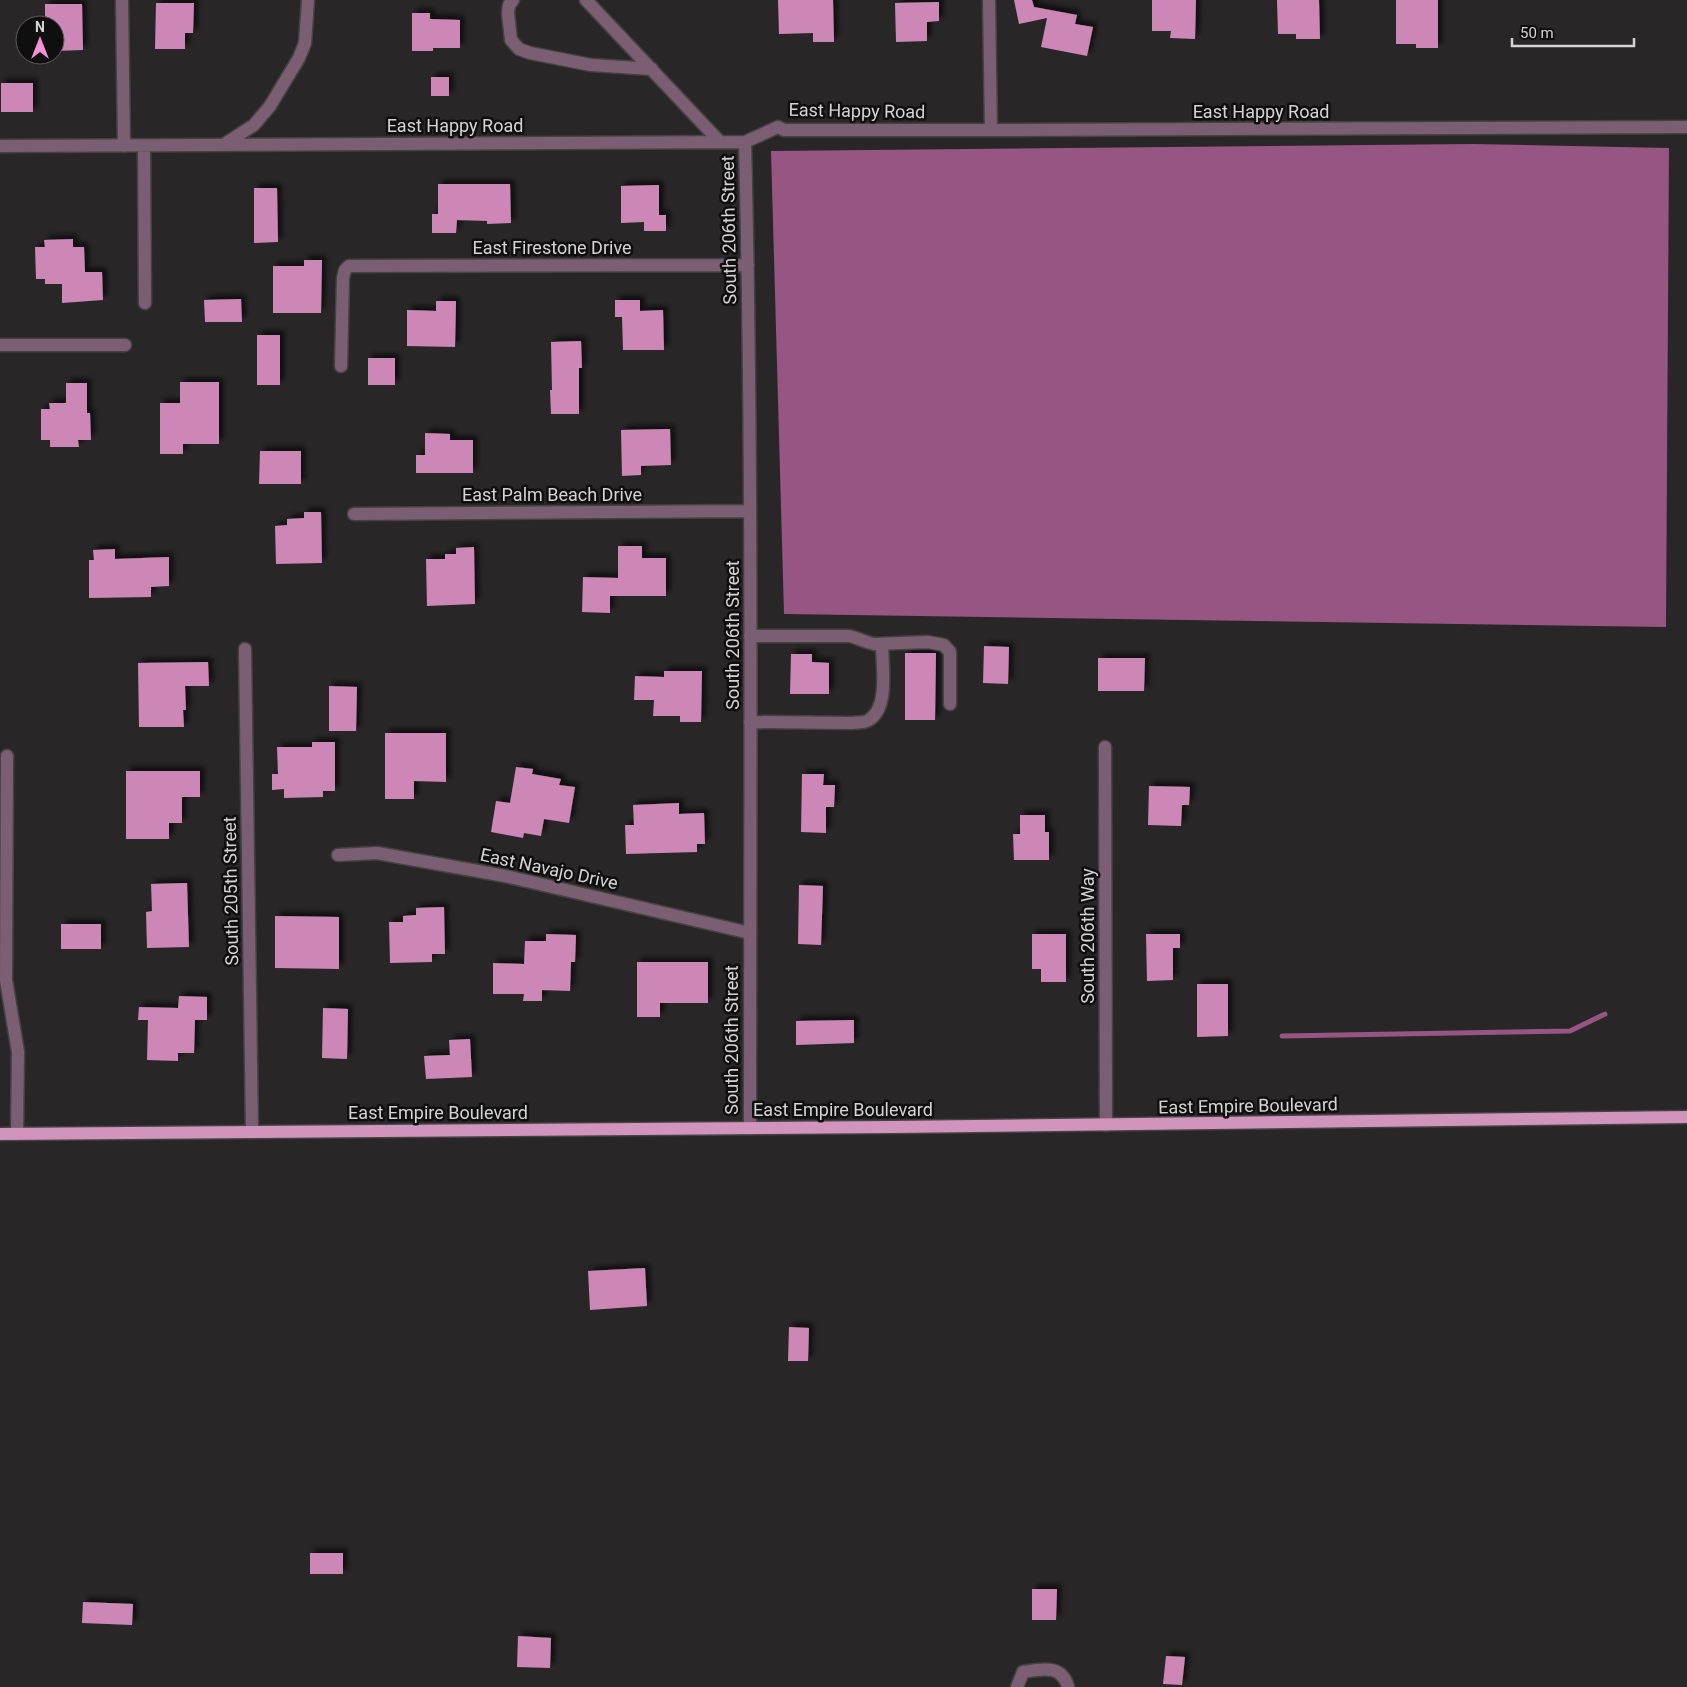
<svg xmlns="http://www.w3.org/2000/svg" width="1687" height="1687" viewBox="0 0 1687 1687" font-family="Roboto,sans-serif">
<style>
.water{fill:#965582}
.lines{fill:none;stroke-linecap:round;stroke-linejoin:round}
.stream{stroke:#965582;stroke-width:5}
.building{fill:#cd87b6;filter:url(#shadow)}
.minor-casing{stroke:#444243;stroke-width:15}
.major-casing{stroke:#444243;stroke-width:15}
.minor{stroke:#7b5e71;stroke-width:12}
.major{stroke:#d195bd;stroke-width:12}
.labels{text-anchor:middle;stroke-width:5;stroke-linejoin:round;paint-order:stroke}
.street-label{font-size:18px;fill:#d5d3d4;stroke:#100f10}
</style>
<defs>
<filter id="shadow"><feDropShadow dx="4.5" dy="-4.5" stdDeviation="2.5" flood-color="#0009"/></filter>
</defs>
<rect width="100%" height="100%" fill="#282627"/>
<path class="water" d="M1472,144L1669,148L1666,627L784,614L771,151Z"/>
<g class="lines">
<path class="stream" d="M1282,1036L1570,1031L1605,1014"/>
</g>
<path class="building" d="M778,0H833L834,42H813V33L779,34Z
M1014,0H1032L1034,7L1077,15L1075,24L1093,27L1087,56L1041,47L1047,18L1019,24Z
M1152,0H1196L1195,39L1170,38L1171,31H1152Z
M1277,0H1319L1320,39H1296V34H1278Z
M1396,0H1438V48H1416V44H1396Z
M939,2V21L927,22V41L896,42L895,3Z
M156,3H194L193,33H185V49H155Z
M45,4H82L83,50L55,51V25H45Z
M412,13H430V19L460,20V48H433V51H412Z
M431,77H449V96H431Z
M1,83H33V112H1Z
M438,184H510L511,223L487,224V221L457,220L456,233H432V214H438Z
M659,185V215H666V231H644V222L621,223V186Z
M254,188H277L278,242L254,243Z
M73,239V247H84L85,272H102L103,300L62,303V284H45V279H36L35,247H45L44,240Z
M304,260H322L321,313H273V266H304Z
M241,299L242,322H205L204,300Z
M615,300H640V311L663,310L664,350H623L622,317H615Z
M436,301H456L455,347L407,346V310L436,311Z
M257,335H280V385H257Z
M581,341L582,368H579V414H551L550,390H552L551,342Z
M368,358H395V385H368Z
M180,382H219V444H183V454H160V403H180Z
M66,383H87V413H90L91,440H78L79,447H50V440H41V409H50L49,403H66Z
M670,429L671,465L641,466V475L622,476L621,430Z
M425,433L450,434V440H473V473H416V455H425Z
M260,451H301V484H259Z
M304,512H321L322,563L276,564L275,526L287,525V519L304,518Z
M618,546H642V558H666V596H610V613L582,612L583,577L618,578Z
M474,547L475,604L427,606L426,559H445V554H456V548Z
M115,549V559L169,557V586L151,587V597L89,598V560H94L93,550Z
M984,646L1009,647L1008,684L983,683Z
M905,653H936L935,720H905Z
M791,654H812V662L829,663V694H790Z
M1098,658H1145L1144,691H1098Z
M208,662L209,686H185L186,710H183L184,727H139L138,663Z
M664,671H702L701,722H680V716H653L654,700H634L635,676L664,677Z
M329,686L357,687L356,731H329Z
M385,733H446V782L414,781V799H385Z
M312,742H335V791H323V797L284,798V789L272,790V774H278L277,747H312Z
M516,767L533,769L532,774L561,779L559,785L575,787L569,823L544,819L541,836L524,833L523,838L491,832L496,801L510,803Z
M126,771H200V797H182V823H169V839H126Z
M802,774H824L823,785H835L834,807H826V833L801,832Z
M1149,786L1190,787L1189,805H1182L1181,826L1148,825Z
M679,803V814L704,813L705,844H697V852L626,854L625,825H634L633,805Z
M1020,815H1045V832H1049V860H1014L1013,834H1020Z
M187,883L189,947L147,948L146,912L152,911L151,884Z
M799,885L823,886L821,945L798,944Z
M444,907L445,954H432V962L390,963L389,922H403V916L416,915V908Z
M275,916L339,917V969L275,968Z
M61,924H101V949H61Z
M546,934L576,935L575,962H571L570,991L542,990V1001H523L524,994H493V963L524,964L525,941H546Z
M1032,934H1066V982H1041V969H1032Z
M1146,934H1180V948H1173V980L1147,981Z
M637,962H708V1003H660V1017H637Z
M1197,984H1228V1036L1197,1037Z
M179,996L207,997V1020H195L194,1053H178V1061L147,1060L148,1020H138L139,1007L178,1008Z
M323,1008L348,1009L347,1059L322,1058Z
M854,1020V1043L796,1045V1021Z
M470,1039L472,1077L426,1079L424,1056L450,1055L449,1040Z
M645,1268L647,1306L590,1310L588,1271Z
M789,1327L809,1328L808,1361H788Z
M310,1553H343V1574H310Z
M1032,1589H1057L1056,1620H1032Z
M83,1602L133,1604L132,1625L82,1623Z
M518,1636L551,1638L550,1668L517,1667Z
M1166,1656L1185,1657L1182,1685L1163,1684Z"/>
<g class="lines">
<defs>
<path id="minor" d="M122,0L124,146
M513,0L509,5L508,13L511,40L519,49L530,53L591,65L652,69
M586,0L720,142
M989,0L991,130
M745,142C753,470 750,799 750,1128
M223,145L254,125L270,106L299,58L305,43L308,0
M0,146L745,142L778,127L784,130H991L1687,127
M144,146L145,303
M0,345H125
M341,366L343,278L345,270L349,266L748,265
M354,514L750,511
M750,636H849C858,638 865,642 874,644L928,642L944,645L950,652V704
M245,649L252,1132
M750,722L852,723C856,722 863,723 867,721C890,710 882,665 882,644
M1105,747L1106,1125
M7,756L6,980L18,1052L17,1134
M338,855L377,853L505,876L750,933
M1017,1687L1023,1672C1041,1669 1062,1664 1068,1687"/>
<path id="major" d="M0,1134L892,1127L1687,1117"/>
</defs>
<use href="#minor" class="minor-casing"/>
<use href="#major" class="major-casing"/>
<use href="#minor" class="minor"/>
<use href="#major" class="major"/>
</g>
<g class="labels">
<g class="street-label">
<text transform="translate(857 111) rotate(1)" y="6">East Happy Road</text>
<text x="1261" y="118">East Happy Road</text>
<text x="455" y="132">East Happy Road</text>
<text transform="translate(729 230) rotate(-91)" y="6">South 206th Street</text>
<text x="552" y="254">East Firestone Drive</text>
<text x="552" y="501">East Palm Beach Drive</text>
<text transform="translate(733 635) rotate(-90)" y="6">South 206th Street</text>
<text transform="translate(549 869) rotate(12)" y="6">East Navajo Drive</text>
<text transform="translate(231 891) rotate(-91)" y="6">South 205th Street</text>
<text transform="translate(1088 936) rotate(-90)" y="6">South 206th Way</text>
<text transform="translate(732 1040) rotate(-90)" y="6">South 206th Street</text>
<text transform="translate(1248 1106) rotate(-1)" y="6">East Empire Boulevard</text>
<text x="843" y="1116">East Empire Boulevard</text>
<text x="438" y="1119">East Empire Boulevard</text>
</g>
</g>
<g transform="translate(40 40)"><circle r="24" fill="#100f10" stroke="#5f5d5e"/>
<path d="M0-4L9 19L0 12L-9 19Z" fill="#f391d5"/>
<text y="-8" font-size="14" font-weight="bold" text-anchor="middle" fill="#d5d3d4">N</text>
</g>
<path d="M1512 38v8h122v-8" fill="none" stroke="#d5d3d4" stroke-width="2.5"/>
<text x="1520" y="38" font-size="15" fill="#d5d3d4" stroke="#100f10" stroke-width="4" paint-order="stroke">50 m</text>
</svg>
